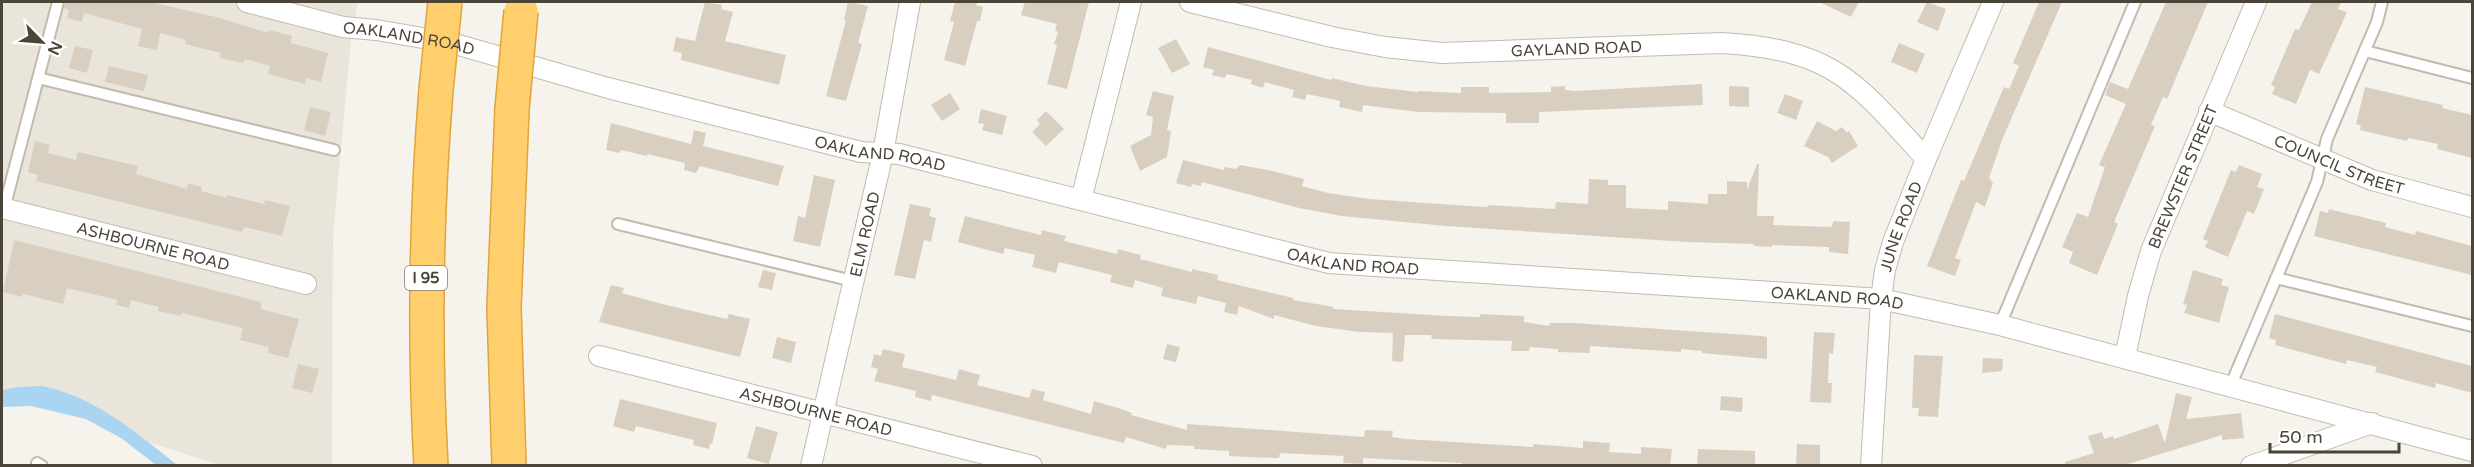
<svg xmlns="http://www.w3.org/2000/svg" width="2474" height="467" viewBox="0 0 2474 467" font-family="'Varela Round',sans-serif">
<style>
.residential{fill:#eae5da}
.water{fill:#a9d4f2}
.building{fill:#d8cfc1}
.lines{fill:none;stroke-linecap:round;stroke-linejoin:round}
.lane-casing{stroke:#c2bbae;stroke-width:14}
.street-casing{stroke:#c2bbae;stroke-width:22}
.highway-casing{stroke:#e0a43c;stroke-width:36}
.lane{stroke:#fff;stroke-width:10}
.street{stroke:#fff;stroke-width:20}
.highway{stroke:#ffcf6e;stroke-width:33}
.highway-bridge-casing{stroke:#e0a43c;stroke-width:36;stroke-linecap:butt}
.highway-bridge{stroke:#ffcf6e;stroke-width:33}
.labels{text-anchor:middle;stroke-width:4.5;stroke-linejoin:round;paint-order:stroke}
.shield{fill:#fff;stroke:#817c74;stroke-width:1.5}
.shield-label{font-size:15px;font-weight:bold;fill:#4b4439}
.street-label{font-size:16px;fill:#4b4439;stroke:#fff}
</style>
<rect width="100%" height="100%" fill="#f6f3ec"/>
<path class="residential" d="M2,2H358L351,40L333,235L332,465H219L145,441L108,413L50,388L18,387L2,390Z"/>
<path class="water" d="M42,386C95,397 136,432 177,465H156L121,438L86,419L31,406L2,407V390L18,387Z"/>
<path class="building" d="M65,2H150L216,17L268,33L269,30L292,36L291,43L328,53L321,82L306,78L305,84L268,74L270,66L245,59L243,63L220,58L221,53L185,44L186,40L160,33L157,50L138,46L142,29L84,13L82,22L67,18L69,10L64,8Z
M705,2L722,5L721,9L733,12L725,41L786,55L779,85L681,60L682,53L673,51L676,37L695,41Z
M848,2L868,6L858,43L862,44L846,101L826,96L846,20L844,19Z
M955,2H977L976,5L983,7L980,21H977L965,66L944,60L954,22L950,21Z
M1025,2H1089L1067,89L1047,84L1057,45L1054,44L1058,32L1055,30L1057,24L1021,15Z
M1819,2H1859L1851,17Z
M1927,2L1946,9L1938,31L1917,22Z
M2039,2H2062L2002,140L1989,178L1993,183L1985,207L1976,202L1955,258L1961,260L1955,276L1927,266L1961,180L1964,181L2004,87L2009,89L2019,66L2013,63Z
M2166,2H2208L2167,99L2163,97L2151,125L2155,126L2114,222L2118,224L2097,275L2069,263L2073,252L2062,247L2077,213L2088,217L2105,167L2099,165L2126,104L2105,95L2110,82L2128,89Z
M2312,2H2341L2338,9L2347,12L2319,74L2310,70L2296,104L2272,94L2275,87L2271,85L2295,29L2299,30Z
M1176,39L1190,64L1172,73L1158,48Z
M1899,43L1925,54L1917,73L1891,62Z
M75,46L93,50L87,73L69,68Z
M1208,47L1331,80L1332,78L1366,86L1418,92V91L1461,93V87H1489V93L1551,92V87L1565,86V90L1576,91L1702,84L1703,105L1539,112V123H1506V113L1418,112L1363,105L1362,112L1339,107L1340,101L1307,94L1305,100L1292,97L1294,90L1265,82L1263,88L1251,84L1252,80L1227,74L1225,78L1212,75L1214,70L1203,67Z
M109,66L148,75L144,91L105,82Z
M1729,86L1749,87V107L1729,106Z
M2365,87L2443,105L2442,108L2472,115V158L2437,149L2438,144L2408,138L2407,141L2360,130L2361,126L2356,124Z
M1153,91L1174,96L1167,130L1171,131L1167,157L1140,171L1130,146L1151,135L1153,117L1146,115Z
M950,93L960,109L942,121L931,105Z
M1785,94L1803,101L1796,120L1777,113Z
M310,107L331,112L325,136L304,130Z
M981,109L1007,116L1002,135L982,130L984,124L978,123Z
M1046,111L1064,129L1046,146L1032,132L1040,124L1037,120Z
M1817,121L1836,131L1842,127L1847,133L1849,131L1858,146L1832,163L1828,157L1804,146Z
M611,123L691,144L694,130L706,133L703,146L784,166L778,186L700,166L696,173L684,170L685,163L647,154V156L621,150L620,153L606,150Z
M35,141L50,145L48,153L76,160L78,152L83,153L138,166L136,174L187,189L188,183L202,187L201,191L227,198V195L264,204L265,200L290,206L282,236L244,227L242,232L36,181L38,175L28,172Z
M1183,160L1224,170V167L1236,169L1240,165L1268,170L1304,179L1302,186L1328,193L1369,199L1469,206L1488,207V205L1555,209L1556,202L1588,204L1589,179L1608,180V185H1626V208L1668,210V201L1708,204V194H1727V181L1747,182V190L1757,164H1759L1757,216H1774L1773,225L1831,227L1834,221L1850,222L1848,254L1829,252V247L1772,245V247L1754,246V244L1687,242L1446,226L1342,216L1299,208L1202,182L1201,186L1192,184L1191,187L1176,183Z
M2239,165L2262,174L2257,187L2264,189L2254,214L2247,211L2228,257L2205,247L2208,241L2203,239L2231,170L2236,172Z
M814,175L835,180L820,247L793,241L798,216L805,218Z
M910,204L931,208L929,216L936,218L931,242L924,240L915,279L894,275Z
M2329,209L2386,223L2385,227L2415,235L2416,231L2472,246V275L2314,236L2320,211L2328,213Z
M965,216L1041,235L1042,230L1066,236L1064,241L1117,254L1118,249L1141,255L1140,259L1192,272V269L1218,275L1217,280L1285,296L1293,298V300L1334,307L1333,309L1448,316L1480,317V314L1524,316V322L1549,326L1550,323H1574L1761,336L1767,337V359L1702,353V351L1681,349V352L1590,346V353L1558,352V349L1530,347L1529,351H1511L1512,341L1432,339L1431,335H1405L1403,362L1392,361L1393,333L1359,332L1316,326L1274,315V319L1239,306L1237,315L1224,312L1226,303L1198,296L1196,304L1161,296L1163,288L1135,280L1133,288L1110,282L1112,275L1059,262L1056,273L1032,267L1035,255L1005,248L1003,254L958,242Z
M14,240L261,302V309L299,319L288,358L268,353L269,347L240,340L243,328L182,313L181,316L158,311L159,307L131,300L129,308L116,305L117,300L67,288L63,304L23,294L22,297L3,292Z
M763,270L776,273L772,290L758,287Z
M2193,270L2223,279L2221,285L2229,287L2219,323L2184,313L2187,305L2183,304Z
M611,285L624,288L622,293L666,305L727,319L729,314L750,319L740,357L599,322Z
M2275,314L2472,366V393L2436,383L2435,388L2375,372L2377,367L2347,360L2346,364L2275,345L2276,340L2269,338Z
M1814,332L1835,333L1833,354L1829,353L1828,383H1832L1831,403L1810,402Z
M777,337L796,342L791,363L772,358Z
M1167,344L1180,347L1176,362L1163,359Z
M883,349L905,354L902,367L956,380L959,369L980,375L977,385L1029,398L1032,389L1045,392L1043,400L1091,414L1094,401L1121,409L1132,413L1131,415L1187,430V424L1364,437L1365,430L1393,431L1392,437L1406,439L1533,447V444L1583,448V441L1610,443L1609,452L1641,454V447L1672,449L1670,465H1462V463L1363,458V464L1343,463L1344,456L1280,453L1279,458L1247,457L1229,456V451L1194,449V446L1167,445L1166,449L1126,437L1124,443L932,395L931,401L915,397L916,391L874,381L878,369L871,367L874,354L881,356Z
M1914,355L1943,356L1938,417L1918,416L1919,408H1912Z
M1983,358L2003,359L2002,371L1982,373Z
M298,364L319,369L312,393L292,388Z
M2176,393L2192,397L2186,419L2241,413L2244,438L2222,440V435L2125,465H2065V462L2094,453L2088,436L2102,432L2104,439L2113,436L2114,439L2158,424L2165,443Z
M1721,396L1743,398L1742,412L1720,410Z
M620,399L717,423L712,444L710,443L709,449L693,445L694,440L636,426L634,432L613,426Z
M756,426L778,432L769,464L747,458Z
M1797,444L1820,445V465H1796Z
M1698,449L1755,451V465H1697Z"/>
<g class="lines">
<defs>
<path id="lane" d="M2365,51L2472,78
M38,78L334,150
M4,209L58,2
M618,224L853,281
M2276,278L2472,326
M2000,325L2135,2
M2230,387L2317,182L2327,139L2377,22L2382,2
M37,463L42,466"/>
<g id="street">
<path id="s1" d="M247,2L343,27L376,30L452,43L608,88L861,152L899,154L1329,263L1881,299L2000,325L2472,451"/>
<path id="s2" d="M1190,2L1332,37L1385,47L1442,53L1722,43C1834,50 1855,81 1926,159"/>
<path id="s3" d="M2209,111L2372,180L2472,207"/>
<path d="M1081,200L1131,2"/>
<path id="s4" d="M2,208L306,284"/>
<path id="s5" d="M599,356L1032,466"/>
<path id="s6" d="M2125,357L2138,296L2151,251L2256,2"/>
<path id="s7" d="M811,466L883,153L910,2"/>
<path id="s8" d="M1871,466L1881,299L1885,270L1893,242L1926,159L1993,2"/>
<path d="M2251,466L2372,423"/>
</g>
<path id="highway" d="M431,466C424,340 426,215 436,90
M509,466L504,308L512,109"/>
</defs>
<use href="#lane" class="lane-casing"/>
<use href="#street" class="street-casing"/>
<use href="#highway" class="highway-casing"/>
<use href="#lane" class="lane"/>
<use href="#street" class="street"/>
<use href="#highway" class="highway"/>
<defs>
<path id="highway-bridge" d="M436,90L445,2
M512,109L521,11"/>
</defs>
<use href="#highway-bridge" class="highway-bridge-casing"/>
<use href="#highway-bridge" class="highway-bridge"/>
</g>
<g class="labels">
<rect class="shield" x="405" y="266" width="42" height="24" rx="4.5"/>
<g class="shield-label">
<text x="426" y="283">I 95</text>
</g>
<g class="street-label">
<text dy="6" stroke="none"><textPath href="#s1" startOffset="166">OAKLAND ROAD</textPath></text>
<text dy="6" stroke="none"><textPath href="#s2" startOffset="392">GAYLAND ROAD</textPath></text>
<text dy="6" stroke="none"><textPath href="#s1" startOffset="652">OAKLAND ROAD</textPath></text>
<text dy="6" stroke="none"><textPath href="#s3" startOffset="141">COUNCIL STREET</textPath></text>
<text dy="6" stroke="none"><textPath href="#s6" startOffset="190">BREWSTER STREET</textPath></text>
<text dy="6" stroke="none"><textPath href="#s8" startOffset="243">JUNE ROAD</textPath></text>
<text dy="6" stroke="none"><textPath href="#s7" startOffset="238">ELM ROAD</textPath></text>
<text dy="6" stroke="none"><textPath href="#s4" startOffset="156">ASHBOURNE ROAD</textPath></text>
<text dy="6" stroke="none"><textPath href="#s1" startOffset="1138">OAKLAND ROAD</textPath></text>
<text dy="6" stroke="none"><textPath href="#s1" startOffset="1624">OAKLAND ROAD</textPath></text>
<text dy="6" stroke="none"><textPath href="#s5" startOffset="224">ASHBOURNE ROAD</textPath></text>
</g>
</g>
<rect width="2474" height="467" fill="none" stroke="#4b4439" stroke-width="6"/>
<g transform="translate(42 42) rotate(115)" stroke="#ffffff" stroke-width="4.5" paint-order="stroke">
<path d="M0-4.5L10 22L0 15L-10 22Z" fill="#4b4439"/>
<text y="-9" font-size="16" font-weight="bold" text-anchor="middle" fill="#4b4439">N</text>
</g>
<path d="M2270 443v9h129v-9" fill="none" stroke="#4b4439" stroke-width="3"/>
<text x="2279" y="443" font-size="18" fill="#4b4439" stroke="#ffffff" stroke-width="4.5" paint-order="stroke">50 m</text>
</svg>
